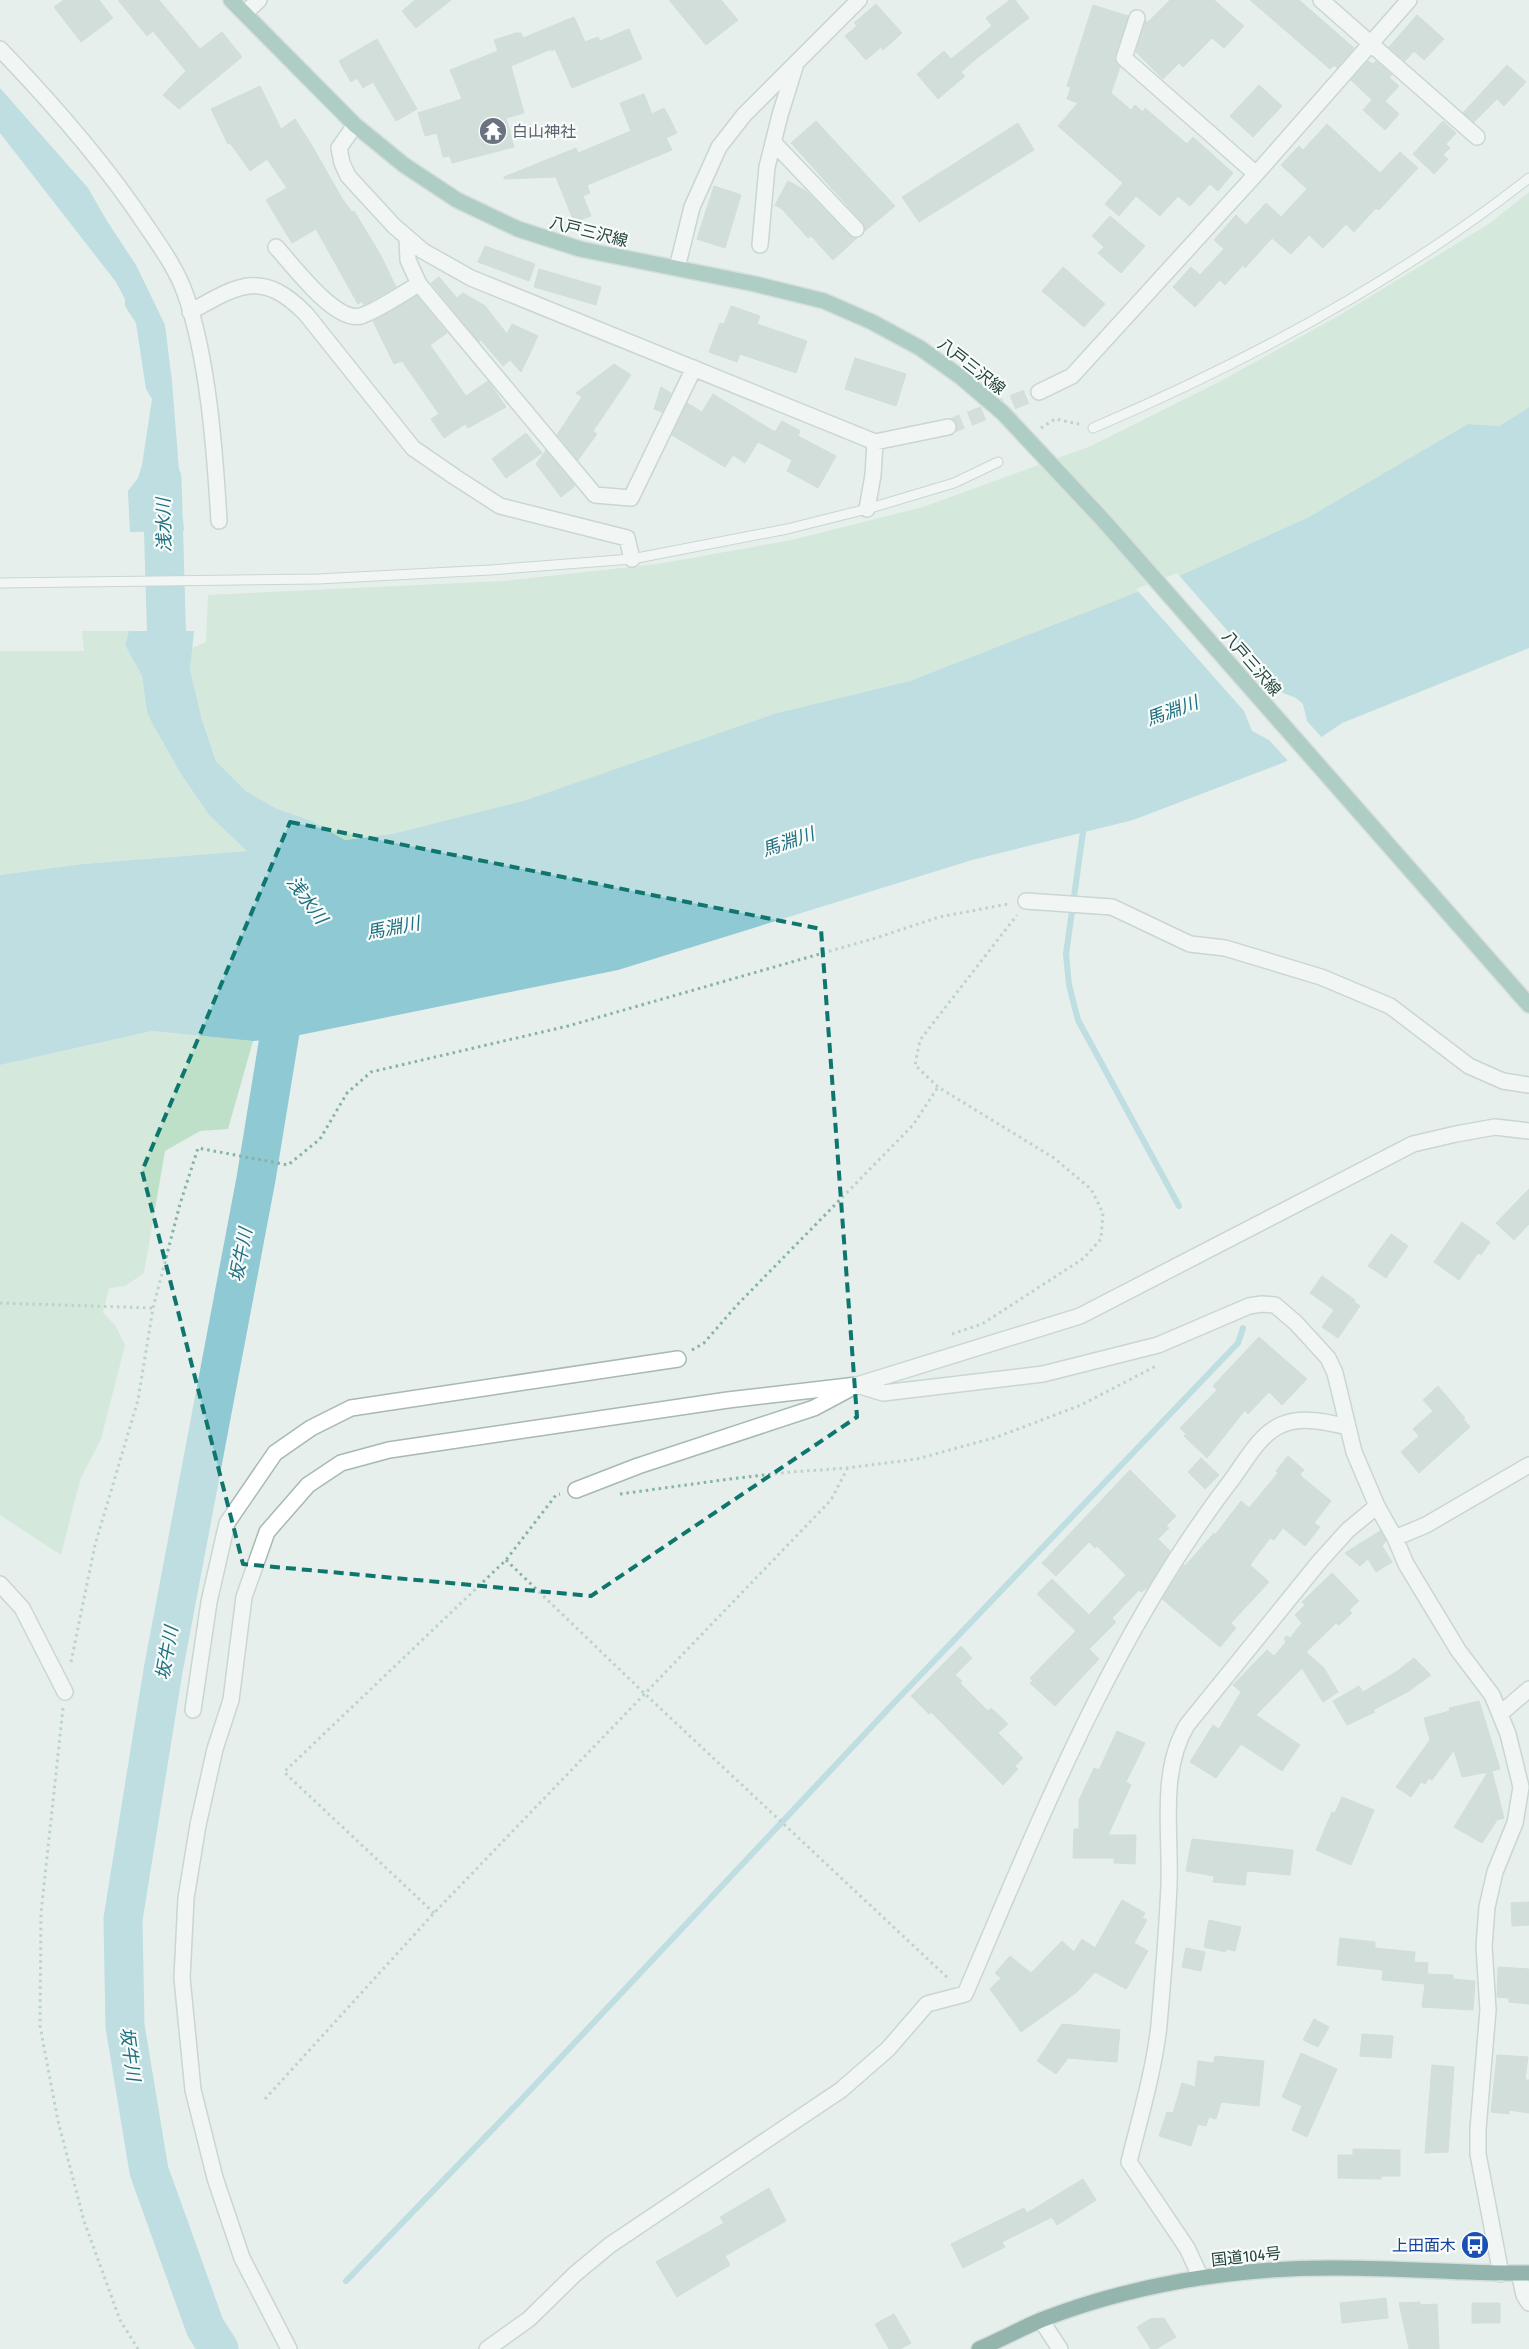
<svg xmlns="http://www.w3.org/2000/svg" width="1529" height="2349" viewBox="0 0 1529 2349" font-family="'Fira Sans Condensed','Noto Sans JP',sans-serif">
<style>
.green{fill:#bfe0c8}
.water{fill:#8ec9d4}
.pier{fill:#e6efeb}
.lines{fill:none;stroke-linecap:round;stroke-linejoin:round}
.stream{stroke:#8ec9d4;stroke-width:6}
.river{stroke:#8ec9d4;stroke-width:39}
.building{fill:#bbcac4;stroke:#b8c9c2}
.street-tunnel{stroke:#bfccc8;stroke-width:15;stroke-dasharray:15 8;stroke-linecap:butt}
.lane-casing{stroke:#a8b8b2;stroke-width:11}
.street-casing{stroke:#a8b8b2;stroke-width:18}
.primary-casing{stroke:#c2cac8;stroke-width:18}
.highway-casing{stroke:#c2cac8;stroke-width:18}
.path{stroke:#86b3a5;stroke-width:3;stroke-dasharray:2.5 4;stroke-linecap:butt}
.lane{stroke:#fff;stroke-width:9}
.street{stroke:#fff;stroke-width:15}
.primary{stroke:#6aa596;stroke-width:15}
.highway{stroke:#2f6f62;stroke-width:15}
.marked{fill:none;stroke:#0f766e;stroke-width:4;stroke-dasharray:10 6;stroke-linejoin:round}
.labels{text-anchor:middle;stroke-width:4.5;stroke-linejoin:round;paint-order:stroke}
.worship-label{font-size:16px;fill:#5b616d;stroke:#f7fbf9;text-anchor:start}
.street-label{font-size:16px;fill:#24423a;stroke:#f7fbf9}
.transit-label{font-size:16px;fill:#164399;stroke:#f7fbf9;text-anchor:end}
.water-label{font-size:18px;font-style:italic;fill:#1c6f80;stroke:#f7fbf9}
</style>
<rect width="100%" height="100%" fill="#e6efeb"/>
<path class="green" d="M1529,192V407L1499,426L1468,424L1309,517L1186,573L910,681L777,713L523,801L392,834L345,840L312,821L277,809L246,791L216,761L202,720L190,670L192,648L206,642L208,595L504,581L658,564L792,540L923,507L1091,446L1219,382L1340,315L1489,224Z
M82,631H129L125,645L142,676L147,712L152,723L181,774L209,815L248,851L83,864L0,875V651H84Z
M152,1031L253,1041L228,1129L200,1131L165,1151L144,1273L125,1286L109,1288L103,1313L115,1325L125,1345L101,1439L80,1480L61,1555L0,1515V1065Z"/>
<path class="water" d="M0,88L88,188L107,221L136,265L165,325L172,382L179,470L176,490L177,503L183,519L184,531L130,532L128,491L138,478L142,465L152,399L146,389L136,323L125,306V299L116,282L0,133Z
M1529,407V648L1342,723L1285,762L1133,820L972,860L618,970L295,1036L253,1041L152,1031L0,1065V875L83,864L247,851L209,815L181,774L152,723L147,712L142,676L125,645L129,631H194L190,670L202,720L216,761L246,791L277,809L312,821L345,840L392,834L523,801L777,713L910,681L1186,573L1309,517L1468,424L1499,426Z"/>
<path class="pier" d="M1177,573L1281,692L1296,698L1303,704L1307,721L1323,739L1289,762L1269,740L1252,731L1244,711L1136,589Z"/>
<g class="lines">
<path class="stream" d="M1084,825L1066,954L1069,985L1078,1020L1179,1206
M346,2281L519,2102L891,1706L1238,1343L1243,1328"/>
<path class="river" d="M162,479L168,683
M219,2349L205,2327L149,2171L125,2026L123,1919L163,1671L256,1179L281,1026L283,984"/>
</g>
<path class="building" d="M64,0H99L113,18L81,42L54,7Z
M118,0H159L200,49L222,32L242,57L179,109L163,95L186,71L153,31L147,36Z
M415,0H451L416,28L402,11Z
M669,0H721L738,20L706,45Z
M1010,0H1015L1029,18L977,58L961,72L965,76L938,99L917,74L944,51L951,59L992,26L986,18Z
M1170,0H1214L1244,26L1224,48L1212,38L1183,67L1179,63L1163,79L1136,52L1146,21L1148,22Z
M1250,0H1299L1354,48L1337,68L1334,65L1330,69Z
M876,4L902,33L883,50L881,47L866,60L845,36L857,26L854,23Z
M1093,5L1128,16L1115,55V61L1120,67L1111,93L1131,110L1135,105L1143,112L1145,108L1187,144L1193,137L1233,173L1218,191L1210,184L1190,206L1178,196L1160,216L1136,196L1119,216L1105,204L1123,183L1058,126L1078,103L1067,99L1071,87L1067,86Z
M1417,15L1444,39L1424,60L1414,51L1405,61L1389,47Z
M574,17L585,42L598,37L600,41L629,29L642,59L572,88L555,49L551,51V49L511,66L524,113L506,118L514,147L452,163L450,156L443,157L437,133L425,136L418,113L462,99L450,70L498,51L494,40L516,33H521L523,38Z
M377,39L417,109L396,121L373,82L363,88L357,78L351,82L339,61Z
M1368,61L1373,64L1376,61L1392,75L1389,77L1399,86L1385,101L1399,114L1385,130L1363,110L1372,100L1351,80Z
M1507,65L1526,82L1504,106L1497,99L1474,122L1463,113Z
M1259,85L1282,106L1253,137L1230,116Z
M260,86L281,129L295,119L311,144L343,200L352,212L354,211L380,254L396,287L364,305L362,301L358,304L316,229L292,243L266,200L287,188L267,159L250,171L230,143L228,144L211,109Z
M644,94L652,114L664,108L668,115L677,133L666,138L672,150L587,185L590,193L583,196L591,216L574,222L556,177L504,179V177L576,148L578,153L631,131L620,103Z
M816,121L895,206L865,231L863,223L791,143Z
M1443,121L1456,133L1446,144L1450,148L1443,155L1448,159L1434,174L1413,154Z
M1018,123L1034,150L919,222L902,197Z
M1327,124L1380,173L1400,152L1418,168L1379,210L1376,208L1354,232L1346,224L1323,248L1309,235L1291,254L1272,238L1245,268L1243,265L1225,285L1220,280L1195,307L1173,287L1191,267L1200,275L1224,249L1214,240L1236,215L1246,225L1266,203L1281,217L1307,189L1281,165L1299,146L1303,150Z
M788,181L806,191L849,235L857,238L833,260L811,236L808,238L782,209L775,205Z
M714,186L741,195L725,248L697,239Z
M1110,216L1145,246L1121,273L1098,253L1104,247L1092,236Z
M485,246L535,264L529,281L478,262Z
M1063,267L1105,304L1084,327L1042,291Z
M539,269L601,287L596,305L534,287Z
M439,277L457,298L463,293L485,306L507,334L512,324L538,336L521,372L510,360L503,366L481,340L479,342L431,283Z
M417,296L447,333L430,345L466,396L488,381L506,407L468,428L465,424L444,438L431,419L439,414L402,361L394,364L373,321Z
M731,306L760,316L757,324L807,341L796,373L740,354L737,362L709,352L720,323L724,324Z
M855,358L906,374L896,406L845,389Z
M614,364L631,375L593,431L597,434L578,460L557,435L582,397L576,393Z
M661,387L671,393L662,412L654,409Z
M713,394L775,432L782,421L800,431L798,436L836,456L818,488L787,471L792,460L758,442L745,463L733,455L725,467L672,435L687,403L702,412Z
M526,433L542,453L506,478L492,459Z
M546,450L575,486L561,497L536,464Z
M1529,1189V1224L1514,1240L1496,1223Z
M1462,1222L1490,1242L1481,1255L1478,1253L1459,1280L1434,1262Z
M1391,1234L1408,1246L1386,1278L1368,1266Z
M1322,1276L1355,1300L1354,1302L1360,1306L1338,1338L1322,1327L1334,1310L1310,1293Z
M1259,1337L1307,1379L1282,1405L1269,1392L1248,1414L1245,1410L1207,1458L1184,1436L1186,1434L1180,1428L1217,1390L1213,1386Z
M1438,1386L1465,1418L1463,1419L1470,1427L1419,1473L1401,1452L1419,1436L1413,1429L1433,1411L1423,1400Z
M1288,1456L1304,1470L1300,1474L1302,1477L1331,1501L1314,1523L1320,1527L1305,1546L1283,1528L1274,1540L1270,1538L1250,1565L1269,1582L1231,1623L1236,1628L1220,1647L1162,1599L1184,1565L1185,1566L1214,1533L1215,1535L1241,1501L1249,1508L1278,1473L1276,1471Z
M1201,1458L1219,1475L1205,1489L1188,1472Z
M1130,1470L1176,1516L1166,1526L1169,1528L1158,1539L1170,1551L1148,1587L1141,1592L1139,1590L1112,1618L1116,1622L1089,1649L1099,1659L1055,1706L1030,1683L1033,1681L1030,1678L1076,1631L1037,1594L1052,1579L1089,1615L1126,1575L1097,1546L1095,1548L1089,1542L1056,1576L1042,1563Z
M1380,1531L1386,1541L1382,1546L1392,1562L1376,1572L1368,1559L1360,1566L1345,1553Z
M1332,1573L1359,1601L1349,1610L1352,1613L1339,1625L1336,1623L1306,1652L1324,1668L1338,1692L1323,1702L1302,1668L1256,1715L1300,1745L1282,1771L1241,1744L1216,1778L1190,1762L1213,1725L1219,1729L1241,1692L1233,1685L1267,1650L1274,1656L1286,1642L1284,1638L1287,1636L1290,1638L1302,1623L1295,1615L1305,1605L1302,1602Z
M961,1646L972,1658L955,1675L962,1681L960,1683L988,1711L991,1708L1008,1724L998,1733L1023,1758L1015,1766L1018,1769L1003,1785L931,1712L929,1714L911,1696Z
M1414,1658L1431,1675L1409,1691L1373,1710L1375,1712L1347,1725L1333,1701L1359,1686L1363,1692L1396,1672Z
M1479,1701L1500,1769L1492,1771L1504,1818L1497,1820L1482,1843L1454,1827L1488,1772L1462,1777L1454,1750L1432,1780L1429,1778L1425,1784L1421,1782L1411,1797L1396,1787L1430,1740L1424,1718L1450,1711L1449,1708Z
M1117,1731L1145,1743L1126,1782L1131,1785L1108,1835H1136L1135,1864L1114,1863V1858H1073L1074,1829H1079V1800L1094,1768L1099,1770Z
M1342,1797L1374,1810L1351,1865L1316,1850L1332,1812L1335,1813Z
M1192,1839L1293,1850L1290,1875L1247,1871L1245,1885L1213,1882L1214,1876L1186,1871Z
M1122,1900L1145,1913L1142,1918L1147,1920L1134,1943L1148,1951L1128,1986L1126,1989L1095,1972L1077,1992L1021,2032L990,1989L1001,1978L995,1973L1010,1956L1031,1973L1062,1941L1074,1952L1082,1939L1095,1948Z
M1529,1902V1925L1512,1926L1511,1903Z
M1209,1920L1241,1927L1235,1951L1226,1949V1952L1204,1947Z
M1340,1938L1375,1942V1948L1415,1952L1414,1962L1428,1963L1427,1974L1453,1975V1979L1475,1981L1473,2010L1422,2007L1425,1984L1382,1980L1383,1970L1337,1965Z
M1186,1948L1205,1952L1201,1971L1182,1967Z
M1498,1967L1529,1969V2004L1509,2002V1998L1497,1997Z
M1314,2019L1329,2027L1318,2047L1303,2040Z
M1062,2024L1120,2030L1117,2062L1068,2058L1056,2074L1037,2061Z
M1362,2034L1393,2036L1391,2058L1360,2056Z
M1301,2053L1337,2069L1307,2137L1292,2130L1302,2106L1282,2097Z
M1497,2055L1528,2057L1525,2080H1529V2113L1509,2110V2114L1491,2112Z
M1215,2056L1264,2061L1259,2106L1221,2102L1216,2119L1209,2117L1206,2126L1198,2124L1191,2146L1159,2136L1167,2112L1173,2113L1182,2083L1195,2087L1198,2061L1214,2063Z
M1432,2065L1454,2067L1448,2152L1425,2153Z
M1353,2149L1400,2150V2176H1381V2179L1338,2178V2155H1353Z
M1083,2179L1096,2200L1057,2225L1052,2217L1002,2242L1005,2247L963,2268L951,2244L1024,2208L1027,2213Z
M769,2188L786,2221L725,2256L730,2265L677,2297L656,2262L724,2223L720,2217Z
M1386,2298L1388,2318L1342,2323L1340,2303Z
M1420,2302V2305L1437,2304L1439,2349H1409L1399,2303Z
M1472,2303H1500V2323H1472Z
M894,2314L911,2343L900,2349H889L875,2324Z
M1164,2318L1176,2337L1156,2349H1151L1137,2327L1150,2319Z"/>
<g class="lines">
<path class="street-tunnel" d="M948,427L1039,392"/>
<defs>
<path id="lane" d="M1093,428C1247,362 1397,282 1529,178
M0,583L318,579L490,570L632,559L787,529L867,509L954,483L998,462"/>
<path id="street" d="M1321,0L1477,137
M245,13L259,0
M1137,18L1124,58L1256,174
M0,49C53,104 103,161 145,224C160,246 176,268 185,293C208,357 215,452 219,521
M355,125L339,148L342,163L348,176L394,226L423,251L471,278L875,442L948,427
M773,142L856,229
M407,237L408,260L419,284L595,495L631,498L694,368
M760,245L767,167L780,115L795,67
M276,247C293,265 335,323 361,316C377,311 403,293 419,284
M677,268L692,207L719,147L744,115L859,0
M190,312C238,285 262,269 306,314L413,448L455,477L500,506L627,538L632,559
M1039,392L1072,376L1256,174L1409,0
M867,509L873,475L875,442
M1026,901L1112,907L1190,944L1225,948L1321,977L1390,1006L1469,1066L1503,1081L1529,1085
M576,1490L638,1466L814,1408L857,1385L883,1393L1043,1374L1158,1345L1249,1306L1262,1304L1275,1305L1296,1323L1328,1358L1335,1373L1354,1452L1377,1506L1395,1538L1406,1564L1458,1650L1492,1695L1508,1734L1521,1787L1515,1823L1495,1872L1487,1907L1484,1946L1488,2010L1478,2129V2154L1501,2274
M1395,1538L1426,1525L1529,1465
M0,1584L22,1608L65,1692
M193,1710L209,1602L227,1523L275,1453L311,1428L351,1408L678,1359
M1500,1714L1529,1689
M1519,2273L1524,2295L1529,2303
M1201,2278L1187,2248L1129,2162C1140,2117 1154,2071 1159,2025C1163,1979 1167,1932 1169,1885C1171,1833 1159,1772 1187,1725L1320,1561L1348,1530L1377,1506
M1041,2320L1060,2349
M289,2349L242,2258L215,2178L193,2090L182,1978L186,1898L198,1825L215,1749L231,1700L244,1597L267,1532L308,1485L341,1463L389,1450L728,1400L857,1385L1080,1316L1413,1144L1456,1134L1495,1127L1529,1131
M487,2349L529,2319L575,2274L610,2245L841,2090L888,2049L927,2004L965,1994C1041,1817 1114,1632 1233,1478C1246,1460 1260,1434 1281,1425C1302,1416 1327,1422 1348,1427"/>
<path id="primary" d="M231,0L355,125L404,165L457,200L518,229L580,249L755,284L824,301L872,322L920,348L962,378L1003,413L1104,521L1529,1005"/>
<path id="highway" d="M979,2349C1000,2340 1020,2329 1041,2320C1131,2285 1232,2268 1329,2268C1396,2267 1462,2274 1529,2273"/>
</defs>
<use href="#lane" class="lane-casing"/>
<use href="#street" class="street-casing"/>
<use href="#primary" class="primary-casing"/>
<use href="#highway" class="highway-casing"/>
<path class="path" d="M1041,428L1055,419L1079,424
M0,1303L153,1308
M952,1334L982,1324L1084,1258L1101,1239L1103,1213L1091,1189L1054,1158L938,1087L915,1065L920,1040L1017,915
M692,1350L704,1343L737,1305L913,1125L938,1087
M620,1494L730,1479L791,1472L847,1468L917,1459L997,1437L1081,1405L1158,1365
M506,1560L645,1694L950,1980
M71,1662L95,1545L138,1400L153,1308L180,1204L198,1148L288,1165L320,1139L347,1093L371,1072L568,1026L879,937L939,917L1008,904
M63,1708L41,1913L40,2026L58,2121L84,2221L120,2320L138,2349
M434,1913L284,1772L506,1560L556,1495L560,1494
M265,2099L434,1913L831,1500L847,1469"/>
<use href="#lane" class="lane"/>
<use href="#street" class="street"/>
<use href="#primary" class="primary"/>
<use href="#highway" class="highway"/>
</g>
<path d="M0 0H1529V2349H0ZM290,822L821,929L857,1417L591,1596L243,1564L142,1171Z" fill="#e6efeb" fill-opacity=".55" fill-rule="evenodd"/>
<path class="marked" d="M290,822L821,929L857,1417L591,1596L243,1564L142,1171Z"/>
<defs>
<symbol id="temple-disc" viewBox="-11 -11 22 22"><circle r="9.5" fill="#6b7280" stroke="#f7fbf9"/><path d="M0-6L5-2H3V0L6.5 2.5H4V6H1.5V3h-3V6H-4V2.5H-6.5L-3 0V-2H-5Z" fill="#fff"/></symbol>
<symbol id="bus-disc" viewBox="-11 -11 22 22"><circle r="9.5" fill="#1a4fb4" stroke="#f7fbf9"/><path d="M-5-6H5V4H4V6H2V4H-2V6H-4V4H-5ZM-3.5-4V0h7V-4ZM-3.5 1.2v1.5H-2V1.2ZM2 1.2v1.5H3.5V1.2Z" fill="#fff"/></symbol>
</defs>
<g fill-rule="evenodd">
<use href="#temple-disc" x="477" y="115" width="32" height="32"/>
<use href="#bus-disc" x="1459" y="2229" width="32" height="32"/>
</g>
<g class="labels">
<g class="worship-label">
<text x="512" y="137">白山神社</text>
</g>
<g class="street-label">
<text transform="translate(589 231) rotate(14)" y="6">八戸三沢線</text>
<text transform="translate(972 366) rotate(38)" y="6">八戸三沢線</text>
<text transform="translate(1252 663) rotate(49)" y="6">八戸三沢線</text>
<text transform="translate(1246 2256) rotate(-6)" y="6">国道104号</text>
</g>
<g class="transit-label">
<text x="1456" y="2251">上田面木</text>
</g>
<g class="water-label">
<text transform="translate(164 525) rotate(-91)" y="6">浅水川</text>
<text transform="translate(1172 711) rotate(-20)" y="6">馬淵川</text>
<text transform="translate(788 842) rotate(-19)" y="6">馬淵川</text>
<text transform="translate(307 900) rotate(54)" y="6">浅水川</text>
<text transform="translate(393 928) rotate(-11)" y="6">馬淵川</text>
<text transform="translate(241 1255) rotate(-79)" y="6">坂牛川</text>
<text transform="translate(167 1653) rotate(-80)" y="6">坂牛川</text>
<text transform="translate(130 2054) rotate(82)" y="6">坂牛川</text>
</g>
</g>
</svg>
